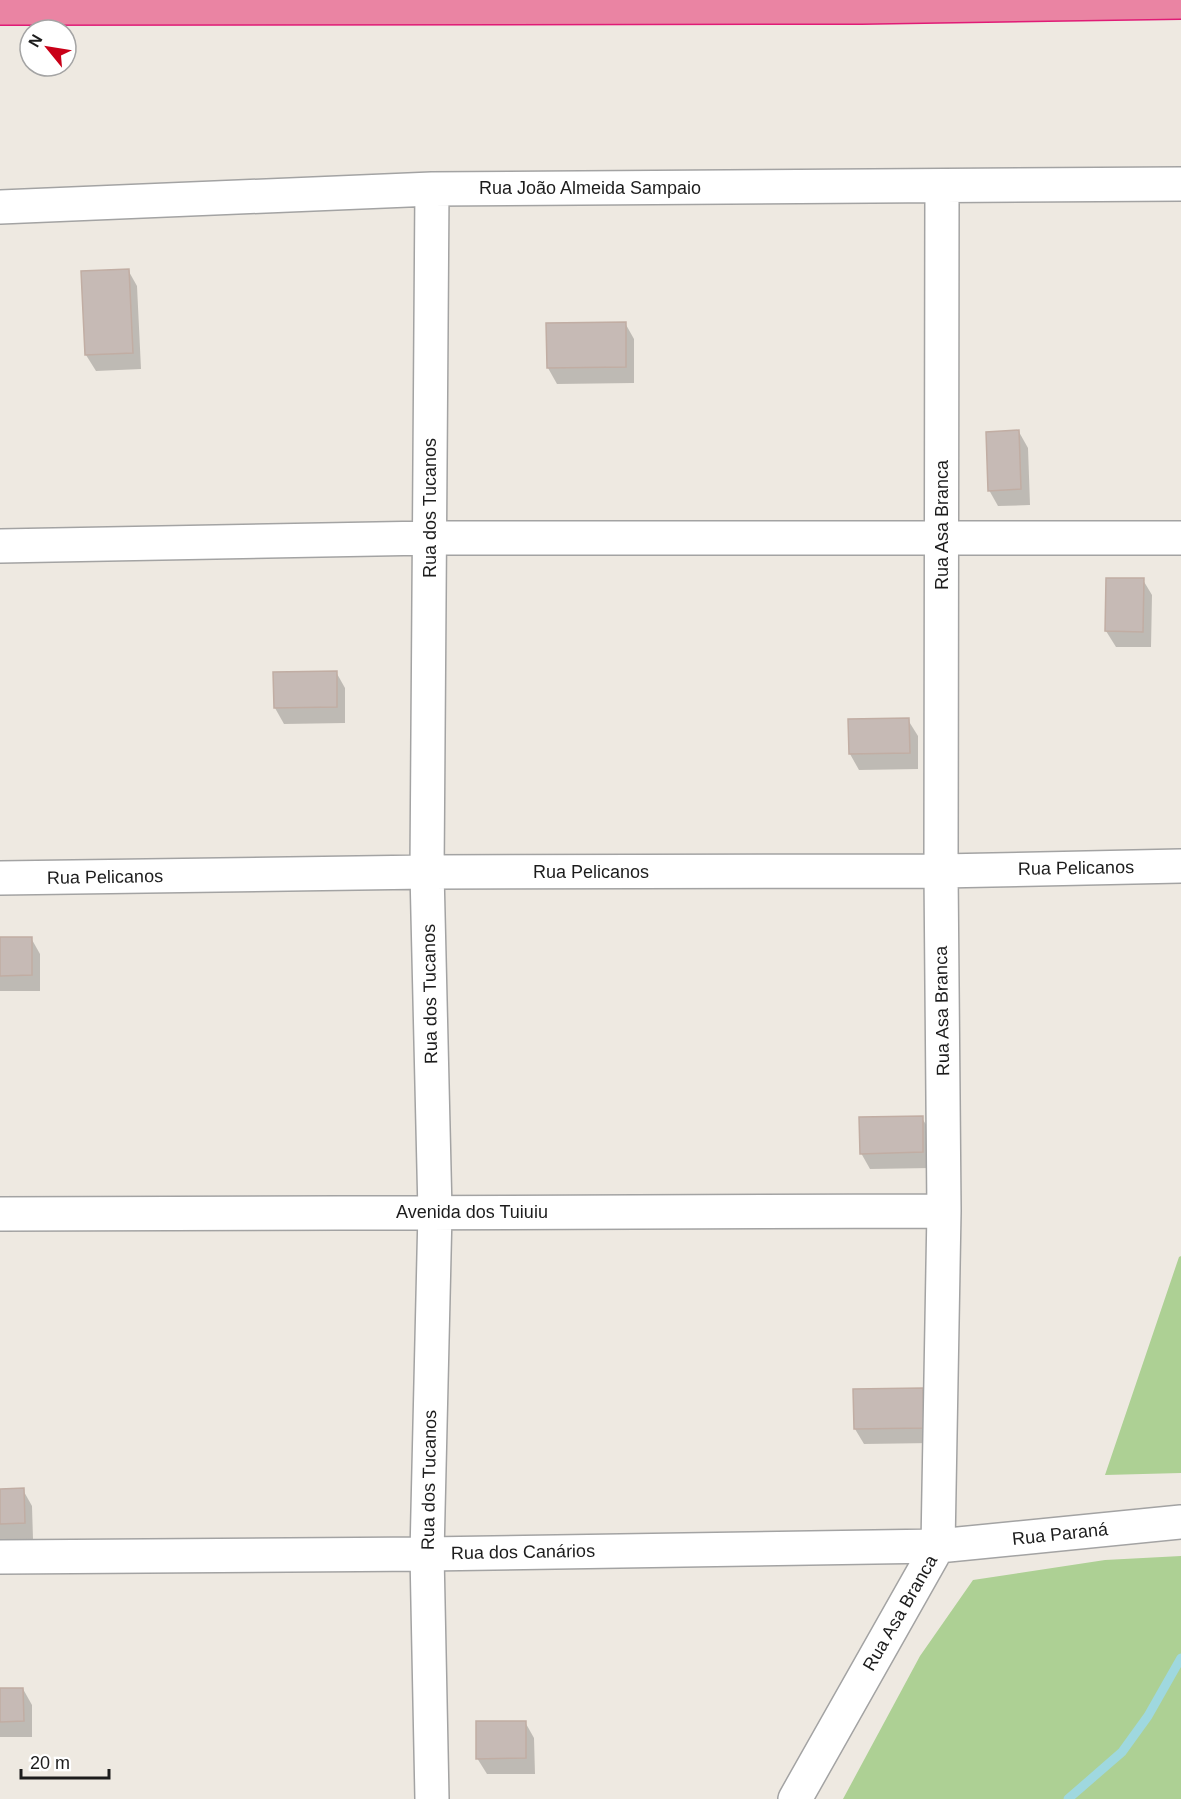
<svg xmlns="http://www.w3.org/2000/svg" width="1181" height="1799" viewBox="0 0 1181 1799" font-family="Arial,sans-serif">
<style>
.forest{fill:#add094}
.shadow{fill:#0003}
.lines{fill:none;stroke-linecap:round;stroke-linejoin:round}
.stream{stroke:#9fd8df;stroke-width:9}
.building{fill:#c6bab5;stroke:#c1ada3;stroke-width:1.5}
.minor-casing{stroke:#a3a3a3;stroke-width:36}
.highway-casing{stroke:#e01b76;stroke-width:36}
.minor{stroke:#fff;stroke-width:33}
.highway{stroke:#ea84a3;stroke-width:33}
.labels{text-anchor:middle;stroke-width:4.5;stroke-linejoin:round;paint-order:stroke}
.street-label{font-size:18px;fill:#1c1c1c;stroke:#fff}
</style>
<rect width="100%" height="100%" fill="#eee9e1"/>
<path class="forest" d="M1181,1256V1473L1105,1475L1179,1257Z
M1181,1556V1799H843L920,1656L973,1580L1105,1560Z"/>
<path class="shadow" d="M128,270L137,286L141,369L96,371L86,355Z
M625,323L634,339V383L557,384L548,368Z
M1019,432L1028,448L1030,505L998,506L989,490Z
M1108,579L1143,580L1152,595L1151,647H1116L1106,631Z
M336,672L345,688V723L284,724L275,708Z
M908,720L918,736V769L859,770L850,754Z
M31,938L40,954V991H0V939Z
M922,1118L931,1133V1168L870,1169L861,1153Z
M922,1389L931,1405L932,1443L864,1444L855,1429Z
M0,1490H23L32,1506L33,1539H0Z
M23,1689L32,1705V1737H0V1690Z
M525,1722L534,1738L535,1774H487L477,1758Z"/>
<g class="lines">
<path class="stream" d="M1068,1799L1122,1752L1148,1716L1181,1658"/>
</g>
<path class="building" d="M129,269L133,353L85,355L81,271Z
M626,322V367L547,368L546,323Z
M1019,430L1021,489L988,491L986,432Z
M1106,578H1144L1143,632L1105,631Z
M337,671V707L274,708L273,672Z
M909,718L910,753L849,754L848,719Z
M0,937H32V975L0,976Z
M923,1116V1152L860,1154L859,1117Z
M923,1388L924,1428L854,1429L853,1389Z
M24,1488L25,1523L0,1524V1489Z
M0,1688H23L24,1721L0,1722Z
M476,1721H526V1758L476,1759Z"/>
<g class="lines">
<defs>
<path id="minor" d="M432,189L427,872L435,1212L427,1554L432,1799
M0,207L432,189L1181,184
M0,546L430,538H1181
M0,878L427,872L941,871L1181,866
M0,1214L944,1211
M0,1557L427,1554L938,1546L1181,1522
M795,1799L938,1546L944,1211L941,871L942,186"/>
<path id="highway" d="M0,8L862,7L1181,2"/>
</defs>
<use href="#minor" class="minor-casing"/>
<use href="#highway" class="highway-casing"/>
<use href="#minor" class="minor"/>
<use href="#highway" class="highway"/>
</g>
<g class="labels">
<g class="street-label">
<text x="590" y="194">Rua João Almeida Sampaio</text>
<text transform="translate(430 508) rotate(-90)" y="6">Rua dos Tucanos</text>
<text transform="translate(942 525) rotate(-90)" y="6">Rua Asa Branca</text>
<text transform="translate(1076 868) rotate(-1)" y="6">Rua Pelicanos</text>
<text x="591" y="878">Rua Pelicanos</text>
<text transform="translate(105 877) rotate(-1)" y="6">Rua Pelicanos</text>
<text transform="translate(430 994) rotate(-91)" y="6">Rua dos Tucanos</text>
<text transform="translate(942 1011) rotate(-91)" y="6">Rua Asa Branca</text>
<text x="472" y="1218">Avenida dos Tuiuiu</text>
<text transform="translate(429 1480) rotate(-89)" y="6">Rua dos Tucanos</text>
<text transform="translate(1060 1534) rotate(-6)" y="6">Rua Paraná</text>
<text transform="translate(523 1552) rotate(-1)" y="6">Rua dos Canários</text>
<text transform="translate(900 1613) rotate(-60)" y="6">Rua Asa Branca</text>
</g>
</g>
<g transform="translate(48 48) rotate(300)"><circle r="28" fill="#ffffff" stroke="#a4a4a4" stroke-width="1.5"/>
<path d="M0-4.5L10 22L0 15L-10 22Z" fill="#c90018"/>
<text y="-9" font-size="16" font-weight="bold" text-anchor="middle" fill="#1c1c1c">N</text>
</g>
<path d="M21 1769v9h88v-9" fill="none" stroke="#1c1c1c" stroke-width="3"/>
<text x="30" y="1769" font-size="18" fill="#1c1c1c" stroke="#ffffff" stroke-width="4.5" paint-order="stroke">20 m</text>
</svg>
